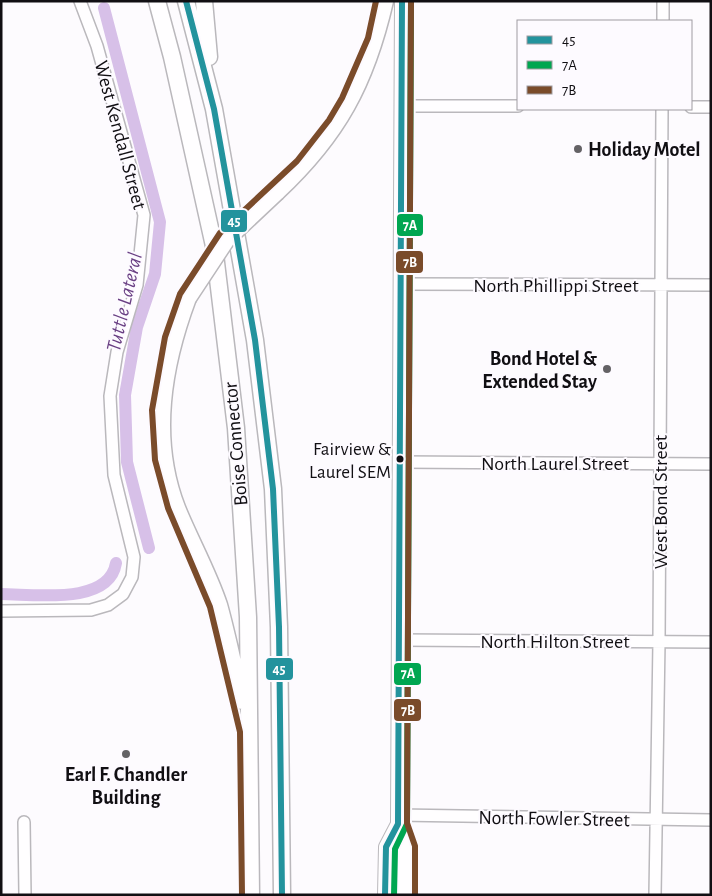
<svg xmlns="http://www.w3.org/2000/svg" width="712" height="896" viewBox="0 0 712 896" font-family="'Alegreya Sans',sans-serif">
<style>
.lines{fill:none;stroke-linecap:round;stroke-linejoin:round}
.canal{stroke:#d7c0e8;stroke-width:12}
.minor-casing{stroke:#bab8bc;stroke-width:14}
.major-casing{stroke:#bab8bc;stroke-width:16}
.highway-casing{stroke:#bab8bc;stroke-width:19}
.minor{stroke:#fffeff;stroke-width:11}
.major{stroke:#fffeff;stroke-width:14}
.highway{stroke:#fffeff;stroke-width:16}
.highway-bridge-casing{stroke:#bab8bc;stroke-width:19;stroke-linecap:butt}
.highway-bridge{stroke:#fffeff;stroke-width:16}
.bus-1-casing{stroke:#fdfaff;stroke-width:10}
.bus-2-casing{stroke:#fdfaff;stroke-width:10}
.bus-3-casing{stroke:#fdfaff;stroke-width:10}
.bus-1{stroke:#23939d;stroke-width:6}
.bus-2{stroke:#00a651;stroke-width:6}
.bus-3{stroke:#7a4b2a;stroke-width:6}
.poi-dot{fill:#646265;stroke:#fdfaff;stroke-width:2}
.bus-dot{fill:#110f13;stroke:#fdfaff;stroke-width:2}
.labels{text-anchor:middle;stroke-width:4;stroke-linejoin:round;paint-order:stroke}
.bus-label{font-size:19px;fill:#110f13;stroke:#fdfaff;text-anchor:end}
.street-label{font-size:20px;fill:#110f13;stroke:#fdfaff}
.poi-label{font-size:20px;font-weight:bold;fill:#110f13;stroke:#fdfaff;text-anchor:start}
.water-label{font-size:21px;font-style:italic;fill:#693f83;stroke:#fdfaff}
.line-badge{stroke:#fdfaff;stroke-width:2}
.badge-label{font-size:14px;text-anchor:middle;font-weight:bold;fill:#fff}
</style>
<rect width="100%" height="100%" fill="#fdfbfe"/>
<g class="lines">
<path class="canal" d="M104,8L160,222L155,274L137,327L125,395L127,462L149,548
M1,594C33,594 109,606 116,563"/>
<defs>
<path id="minor" d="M663,21V1
M401,106H518
M691,107H711
M401,284L711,285
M400,462L711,464
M1,611L91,610L108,605L123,594L132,577L134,557L114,475L110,396L117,352L137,285L144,215L97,46L80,1
M399,640L711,642
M398,815L711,820
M24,822L25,895
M655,895L659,642L662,109"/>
<path id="major" d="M402,1L398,824L406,847V895
M385,895L386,847L398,824"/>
<path id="highway" d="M157,1L172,57L214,246L236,428L248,617L251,895
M186,1L214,109L255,340L273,489L279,627L282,895
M204,1L209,57
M277,192C338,135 366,83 385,1
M188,298C163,365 150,438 177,508C190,540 208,572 219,605C228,637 234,669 242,701"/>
</defs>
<use href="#minor" class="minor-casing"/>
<use href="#major" class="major-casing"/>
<use href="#highway" class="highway-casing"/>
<use href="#minor" class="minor"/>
<use href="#major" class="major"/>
<use href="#highway" class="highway"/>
<defs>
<path id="highway-bridge" d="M188,298L227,239L277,192"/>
</defs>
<use href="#highway-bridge" class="highway-bridge-casing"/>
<use href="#highway-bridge" class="highway-bridge"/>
<defs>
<path id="bus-1" d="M186,1L214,109L255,340L273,489L279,627L282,895
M385,895L386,847L398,824L402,1"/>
<path id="bus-2" d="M394,895L395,849L407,824L411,1"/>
<path id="bus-3" d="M411,1L407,823L415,846V895
M242,895L240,732L210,607L168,508L155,460L152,410L165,337L180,294L220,233L297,161L329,120L342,98L368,38L376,1"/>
</defs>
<use href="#bus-1" class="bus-1-casing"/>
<use href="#bus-2" class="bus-2-casing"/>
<use href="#bus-3" class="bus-3-casing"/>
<use href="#bus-1" class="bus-1"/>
<use href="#bus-2" class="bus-2"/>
<use href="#bus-3" class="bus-3"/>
</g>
<g class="poi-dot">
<circle cx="578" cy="149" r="5"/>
<circle cx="607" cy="369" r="5"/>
<circle cx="126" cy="754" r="5"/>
</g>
<circle class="bus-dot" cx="400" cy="459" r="4.5"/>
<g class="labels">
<g class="bus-label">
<text x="391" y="455">Fairview &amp;<tspan x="391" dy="23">Laurel SEM</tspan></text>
</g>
<g class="street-label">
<text transform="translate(121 135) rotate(75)" y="7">West Kendall Street</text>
<text x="556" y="292">North Phillippi Street</text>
<text transform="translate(235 444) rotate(-95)" y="7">Boise Connector</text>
<text x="555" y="470">North Laurel Street</text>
<text transform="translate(660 502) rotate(-90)" y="7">West Bond Street</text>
<text x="555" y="648">North Hilton Street</text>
<text transform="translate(554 818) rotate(1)" y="7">North Fowler Street</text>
</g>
<g class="poi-label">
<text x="588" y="156">Holiday Motel</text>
<text x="597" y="365" text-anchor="end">Bond Hotel &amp;<tspan x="597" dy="23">Extended Stay</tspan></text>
<text x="126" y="781" text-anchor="middle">Earl F. Chandler<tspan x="126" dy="23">Building</tspan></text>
</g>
<g class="water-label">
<text transform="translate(124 302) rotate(-77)" y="7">Tuttle Lateral</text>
</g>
</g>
<g class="line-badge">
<rect x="220" y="209" width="28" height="24" rx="5" fill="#23939d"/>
<rect x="396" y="213" width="28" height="24" rx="5" fill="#00a651"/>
<rect x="395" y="250" width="29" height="24" rx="5" fill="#7a4b2a"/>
<rect x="265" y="657" width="29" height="24" rx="5" fill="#23939d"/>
<rect x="393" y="662" width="29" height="24" rx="5" fill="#00a651"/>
<rect x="393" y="698" width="29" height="24" rx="5" fill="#7a4b2a"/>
</g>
<g class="badge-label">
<text x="234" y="226">45</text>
<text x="410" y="230">7A</text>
<text x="410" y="267">7B</text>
<text x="279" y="674">45</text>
<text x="408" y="678">7A</text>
<text x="408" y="715">7B</text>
</g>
<rect width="712" height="896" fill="none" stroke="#110f13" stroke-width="5"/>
<rect x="517" y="20" width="175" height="90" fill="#fdfaff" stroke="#9f9ca1"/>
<rect x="527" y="36" width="25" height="8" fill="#23939d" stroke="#9f9ca1"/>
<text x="562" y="45" font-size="15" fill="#110f13">45</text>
<rect x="527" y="61" width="25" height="8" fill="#00a651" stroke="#9f9ca1"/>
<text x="562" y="70" font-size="15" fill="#110f13">7A</text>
<rect x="527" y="86" width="25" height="8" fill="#7a4b2a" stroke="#9f9ca1"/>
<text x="562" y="95" font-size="15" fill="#110f13">7B</text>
</svg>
